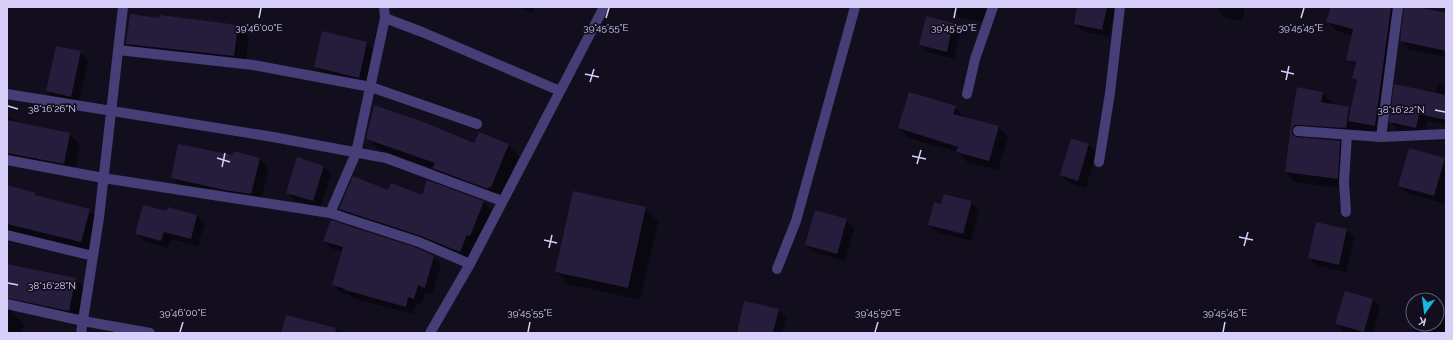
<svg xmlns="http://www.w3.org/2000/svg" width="1453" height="340" viewBox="0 0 1453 340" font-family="Raleway,sans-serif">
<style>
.shadow{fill:#0007}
.building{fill:#261c3c}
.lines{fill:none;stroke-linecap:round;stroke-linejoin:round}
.minor{stroke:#463e77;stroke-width:10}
.ticks{fill:none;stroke:#d8d0fa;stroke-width:1.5}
.ticks-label{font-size:10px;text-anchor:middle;fill:#d8d0fa;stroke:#120e1d;stroke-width:3.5;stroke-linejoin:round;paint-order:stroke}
</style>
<rect width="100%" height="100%" fill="#120e1d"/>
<path class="shadow" d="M518,7H535L533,12Z
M952,7H990L986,23L959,17L951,9Z
M1078,7H1111L1115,11L1109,37L1082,31L1075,24Z
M1219,7H1245L1242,21L1226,18L1218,10Z
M1332,7H1394L1384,135L1359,130L1357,128L1356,137L1308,134L1302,137V139L1340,142L1349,151L1347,189L1295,182L1286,172L1293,116L1322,93L1332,102L1331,105L1348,108L1351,111L1357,82L1353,78L1356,68L1348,59L1352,36L1337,31L1328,22Z
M1446,14V57L1409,49L1401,41Z
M161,16L238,26L249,37L245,67L138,55L127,44L160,19Z
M926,17L953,24L961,31L954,59L928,52L920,45Z
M367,43L377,54L369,88L326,78L315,67Z
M80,52L88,60L78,104L55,99L47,91Z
M1438,84L1446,86V125L1427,121L1424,135L1398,130L1391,122L1435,94Z
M955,107L964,118L998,127L1008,137L998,170L967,162L958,152L909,138L899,128Z
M7,117L14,119L19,124L69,134L80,145L74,174L7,161Z
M367,138L475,145H508L519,156L502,197L444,179L434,169L378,149Z
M1089,145L1096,152L1086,188L1069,183L1061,175Z
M1409,150L1446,160V204L1407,193L1399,186Z
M235,152L260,159L269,169L260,203L181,187L172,177L234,156Z
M323,166L331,174L320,208L295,200L287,192Z
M7,187L35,194L39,197L89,210L99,220L91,252L11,232L7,228Z
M389,191L423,197L483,202L491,210L477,243L475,242L468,259L348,216L340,209Z
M971,202L979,210L971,241L937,232L929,224L942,205Z
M169,208L197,216L205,223L198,246L171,239L168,248L144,241L136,234L168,212Z
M645,208L658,221L640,300L569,284L556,271Z
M846,220L854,228L845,261L814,252L806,245Z
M1346,230L1354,237L1346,272L1317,265L1309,258Z
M324,240L434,257L441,264L432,294L425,292L421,305L416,304L413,314L353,298L350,295L341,292L333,284L343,252L331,248Z
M7,265L75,279L86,290L80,321L13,310L12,313L24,324L22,333H7Z
M1373,300L1380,307L1373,333H1349L1344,332L1337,324Z
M778,310L786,317L782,333H740Z
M1437,312L1446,315V333H1415L1417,324H1437Z
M287,316L343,331L345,333H282Z"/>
<path class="building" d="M1077,7H1107L1102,30L1074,24Z
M1331,7H1391L1375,126L1348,121L1357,80L1352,78L1356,62L1346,60L1353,29L1326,22Z
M1404,7H1416L1446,13V51L1400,41Z
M130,14L159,18L160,15L238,25L234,56L126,44Z
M926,16L953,23L947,52L919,45Z
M322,31L367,42L359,78L314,67Z
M56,46L81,51L71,97L46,91Z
M1394,84L1446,95V120L1419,114L1416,128L1389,122Z
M1297,87L1323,92L1321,102L1349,107L1346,128L1298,125H1295L1292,130V134L1297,137L1340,141L1338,179L1285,172L1292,116Z
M909,92L956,106L953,114L999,126L989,161L956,152L958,147L898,128Z
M374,105L426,123L474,143L479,132L509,144L491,187H489L488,189L432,168L435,163L366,139Z
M7,120L70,133L64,164L7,153Z
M1071,138L1089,144L1078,181L1060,175Z
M178,144L233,155L234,151L260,158L251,194L224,190L171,178Z
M1409,148L1445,158L1434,196L1398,186Z
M297,157L324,166L313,201L286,193Z
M353,176L388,190L391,183L422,195L427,180L484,201L470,236L467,235L460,252L421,236L339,209Z
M7,185L36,193L35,195L90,209L81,242L7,224Z
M573,191L646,207L628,288L555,272Z
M944,194L972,201L963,234L928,225L934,202L941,204Z
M143,205L167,211L168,207L197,215L191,239L164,232L161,241L135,234Z
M815,210L847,219L837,254L805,245Z
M331,220L417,248L434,256L425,288L418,285L414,299L408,297L406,307L345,290V289L332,285L343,247L323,241Z
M1316,222L1347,229L1339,265L1308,258Z
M7,264L76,278L69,311L7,298Z
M1345,291L1373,299L1364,332L1335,324Z
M744,301L779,309L773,333H737Z
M286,315L336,328L335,333H281Z"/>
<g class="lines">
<path class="minor" d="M385,18L422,32L560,91
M118,50L253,65L371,87L477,124
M7,94L273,137L386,158L502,201
M967,94L975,59L993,7
M1298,131L1381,137L1446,134
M1381,137L1398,7
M7,160L103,178L330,213L419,242L470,264
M1099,162L1110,93L1120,7
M1346,212L1344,182L1347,135
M330,213L356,153L385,18L384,7
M7,235L93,256
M777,269L796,221L855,7
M7,304L83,321L150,333
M81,333L99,218L123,7
M430,333L470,264L604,7"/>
</g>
<path class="ticks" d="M259,18L261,8M606,18L609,8M954,18L956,8M1301,18L1304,8M1281,71L1294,74M585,74L599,77M1286,80L1289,66M590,82L594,69M8,106L18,109M1435,110L1445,112M912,156L926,159M217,158L230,162M917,164L921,150M222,167L225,153M1239,237L1253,240M544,240L557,243M1244,246L1248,232M549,248L552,235M8,283L18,285M180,332L183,322M528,332L530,322M875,332L878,322M1223,332L1225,322"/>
<g class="ticks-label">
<text x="259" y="31">39°46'00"E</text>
<text x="606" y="31">39°45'55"E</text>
<text x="954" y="31">39°45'50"E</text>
<text x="1301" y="31">39°45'45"E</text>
<text x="52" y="112">38°16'26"N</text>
<text x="1401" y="113">38°16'22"N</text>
<text x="52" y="289">38°16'28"N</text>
<text x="183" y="316">39°46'00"E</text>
<text x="530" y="316">39°45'55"E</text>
<text x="878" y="316">39°45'50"E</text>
<text x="1225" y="316">39°45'45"E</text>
</g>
<rect width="1453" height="340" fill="none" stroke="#d8d0fa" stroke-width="16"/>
<g transform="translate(1425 312) rotate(194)"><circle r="19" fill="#120e1d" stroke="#615c75"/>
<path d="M0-3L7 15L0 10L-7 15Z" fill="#19b7dd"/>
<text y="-6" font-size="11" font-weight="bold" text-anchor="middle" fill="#d8d0fa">K</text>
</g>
</svg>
